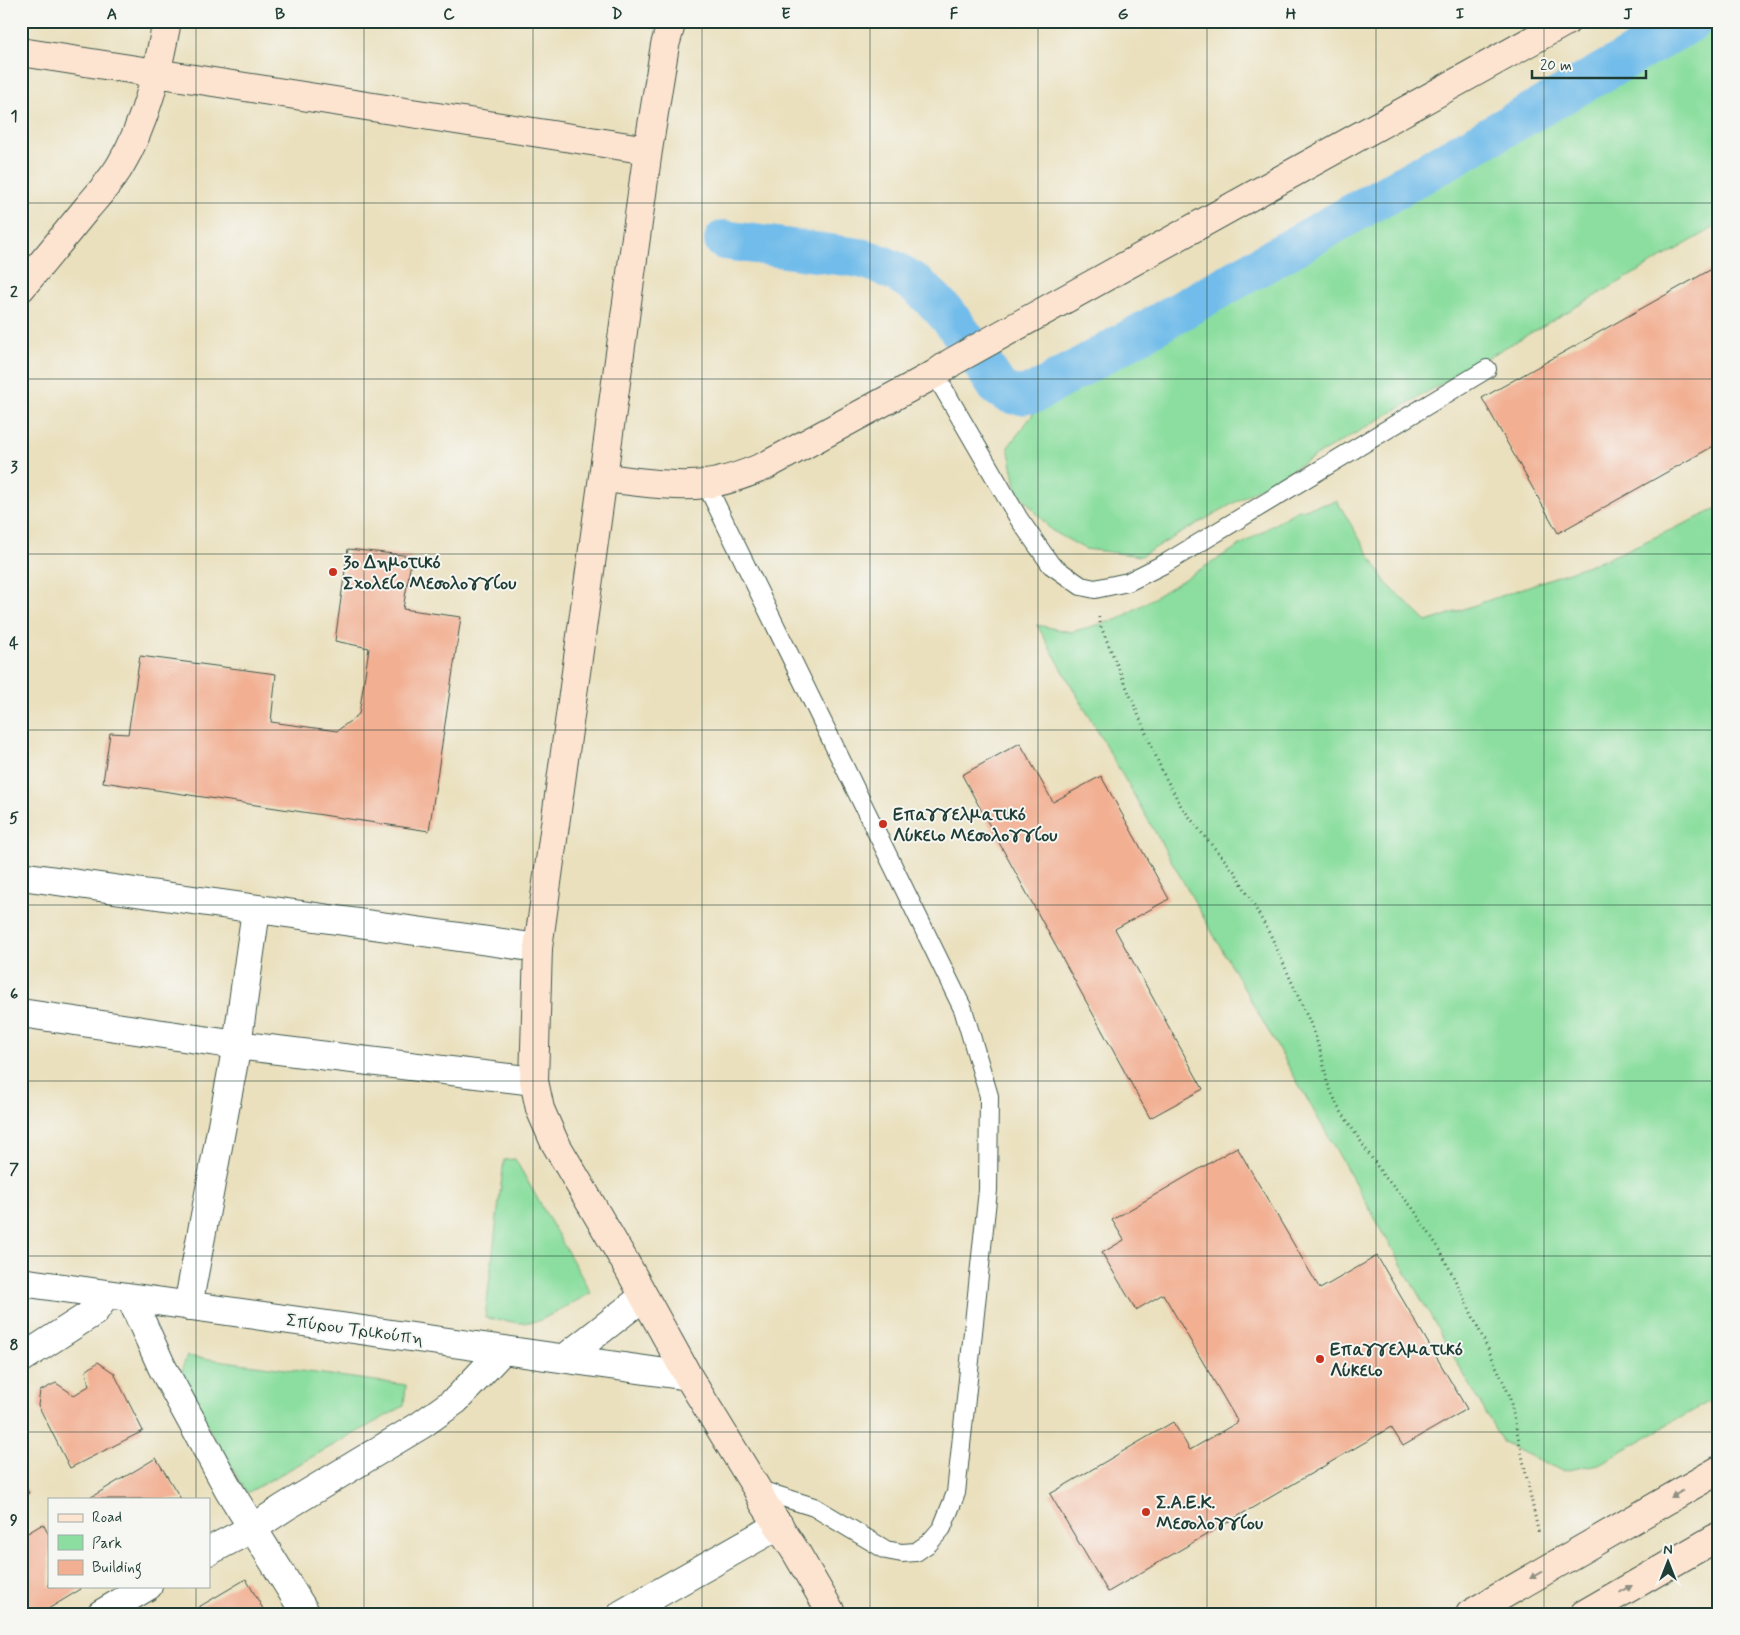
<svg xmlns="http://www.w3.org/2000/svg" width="1740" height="1635" viewBox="0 0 1740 1635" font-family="Mynerve,sans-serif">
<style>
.green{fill:#8bde9f;stroke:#558e6a}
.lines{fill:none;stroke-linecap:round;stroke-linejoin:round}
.canal{stroke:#71bcea;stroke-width:40}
.building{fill:#f2af92}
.lane-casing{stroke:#3d5549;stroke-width:20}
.street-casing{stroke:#3d5549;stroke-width:30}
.secondary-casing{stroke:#3d5549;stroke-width:30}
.path{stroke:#3d5549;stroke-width:3;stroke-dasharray:1 4;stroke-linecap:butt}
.lane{stroke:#fff;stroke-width:18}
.street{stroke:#fff;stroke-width:28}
.secondary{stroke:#fde4d1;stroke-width:28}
.oneway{fill:#8e9082}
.grid{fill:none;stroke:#1f3d34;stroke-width:1;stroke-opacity:0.55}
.poi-dot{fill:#c8321e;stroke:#f6f6f2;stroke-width:2}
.labels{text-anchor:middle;stroke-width:4;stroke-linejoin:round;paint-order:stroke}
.poi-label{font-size:18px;font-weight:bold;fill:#1f3d34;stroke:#f6f6f2;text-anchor:start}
.street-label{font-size:18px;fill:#1f3d34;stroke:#f6f6f2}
.neatline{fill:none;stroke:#1f3d34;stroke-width:2}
.grid-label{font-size:16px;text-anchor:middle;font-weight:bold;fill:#1f3d34}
</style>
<rect width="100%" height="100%" fill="#f6f6f2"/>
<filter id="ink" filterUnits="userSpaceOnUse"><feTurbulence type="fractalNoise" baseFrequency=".02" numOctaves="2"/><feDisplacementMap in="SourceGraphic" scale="10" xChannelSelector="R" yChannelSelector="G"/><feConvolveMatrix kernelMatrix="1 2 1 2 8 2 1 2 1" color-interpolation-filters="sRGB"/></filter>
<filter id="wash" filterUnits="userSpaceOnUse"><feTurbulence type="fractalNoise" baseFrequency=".0096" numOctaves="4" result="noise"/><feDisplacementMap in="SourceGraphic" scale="20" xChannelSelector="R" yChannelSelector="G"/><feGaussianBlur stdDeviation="1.12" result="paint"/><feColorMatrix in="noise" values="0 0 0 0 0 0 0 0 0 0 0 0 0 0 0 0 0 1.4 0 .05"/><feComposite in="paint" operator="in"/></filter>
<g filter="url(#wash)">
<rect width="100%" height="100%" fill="#eae0bd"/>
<path class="green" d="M1719,26V225L1141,556L1085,549L1051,530L1017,490L1008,447L1034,413Z
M1337,501L1386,583L1427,622L1611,557L1719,508V1396L1599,1464L1562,1471L1503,1443L1037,625L1071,632L1119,619L1296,511Z
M515,1159L591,1293L539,1321L521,1323L485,1318L504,1160Z
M187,1356L406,1385L404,1406L247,1493L181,1381L183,1366Z"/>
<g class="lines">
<path class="canal" d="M724,240L860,258C930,275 960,331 997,386C1009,397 1020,396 1035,393L1693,21"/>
</g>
<g id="blocks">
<path class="building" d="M1719,265V443L1558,533L1482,398Z
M348,549L412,556L403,609L461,617L429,831L103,782L110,733L128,734L140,656L276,674L271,722L337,731L359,714L369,648L335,641Z
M1020,743L1053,802L1101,776L1169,899L1115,929L1203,1089L1150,1118L962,775Z
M1237,1147L1320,1289L1377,1256L1467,1409L1403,1446L1391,1427L1108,1592L1050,1494L1173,1422L1190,1450L1238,1422L1163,1294L1136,1310L1102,1253L1124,1240L1112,1220Z
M98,1362L114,1373L143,1431L70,1468L38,1405L40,1391L56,1383L74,1395L89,1386L86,1371Z
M156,1458L181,1499H88Z
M21,1481L29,1493L21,1498Z
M43,1524L49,1535V1586H80L81,1589L40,1614H21V1537Z
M246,1579L266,1614H187Z"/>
</g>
</g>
<g filter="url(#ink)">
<use href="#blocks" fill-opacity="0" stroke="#3d5549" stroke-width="1"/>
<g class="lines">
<defs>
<path id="lane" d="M935,374L1019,519L1051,565L1081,586L1095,589L1128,582L1166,563L1487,369
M706,484L963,1009L989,1096L988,1190L956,1493L942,1528L929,1543L916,1552L902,1553L886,1550L814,1507L757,1489"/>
<path id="street" d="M21,876L538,948
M21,1013L237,1045L534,1081
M21,1282L688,1376
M131,1298L162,1367L229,1490L306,1614
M188,1306L237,1045L256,910
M565,1358L643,1297
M21,1359L94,1312L107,1294
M209,1551L253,1528L285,1507L421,1425L456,1400L503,1350
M101,1614L148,1586
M622,1614L779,1525"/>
<path id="secondary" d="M672,21L665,45L648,150L538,948L534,1081L540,1109L554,1141L625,1262L688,1376L757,1489L763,1502L796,1552L832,1614
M21,52L648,150
M21,288C43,262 65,235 87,208C98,195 111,181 120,166C146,123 158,70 167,21
M604,478C635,481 674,488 705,484C725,482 746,474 765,466L935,374L952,362L1567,21
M1470,1614L1719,1470
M1584,1614L1719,1536"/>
</defs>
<use href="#lane" class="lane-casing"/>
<use href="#street" class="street-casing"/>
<use href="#secondary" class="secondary-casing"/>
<path class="path" d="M1099,617L1101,627L1163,773L1181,806L1205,837L1235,872L1271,936L1312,1027L1322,1057L1327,1082L1338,1107L1383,1175L1412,1207L1440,1250L1467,1304L1509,1394L1539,1535"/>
<use href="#lane" class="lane"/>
<use href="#street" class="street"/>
<use href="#secondary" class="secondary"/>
</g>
<defs><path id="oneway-solid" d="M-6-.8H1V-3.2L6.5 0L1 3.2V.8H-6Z" transform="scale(1.25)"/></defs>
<g class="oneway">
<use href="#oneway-solid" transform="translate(1677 1494) rotate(150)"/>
<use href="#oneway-solid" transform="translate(1536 1575) rotate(150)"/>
<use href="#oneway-solid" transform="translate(1626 1589) rotate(-30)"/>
</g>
</g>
<path class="grid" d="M196,21V1499M364,21V1614M533,21V1614M702,21V1614M870,21V1614M1038,21V1614M1207,21V1614M1376,21V1614M1544,21V1614M21,203H1719M21,379H1719M21,554H1719M21,730H1719M21,905H1719M21,1081H1719M21,1256H1719M21,1432H1719M196,1586V1614"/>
<g class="poi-dot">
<circle cx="333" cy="572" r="5"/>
<circle cx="883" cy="824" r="5"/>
<circle cx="1320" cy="1359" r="5"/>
<circle cx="1146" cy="1512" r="5"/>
</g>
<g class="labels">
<g class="poi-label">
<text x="343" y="568">3ο Δημοτικό<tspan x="343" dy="21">Σχολείο Μεσολογγίου</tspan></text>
<text x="893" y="820">Επαγγελματικό<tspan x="893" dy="21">Λύκειο Μεσολογγίου</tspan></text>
<text x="1330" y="1355">Επαγγελματικό<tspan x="1330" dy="21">Λύκειο</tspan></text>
<text x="1156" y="1508">Σ.Α.Ε.Κ.<tspan x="1156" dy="21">Μεσολογγίου</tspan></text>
</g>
<g class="street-label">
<text transform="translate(355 1329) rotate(8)" y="6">Σπύρου Τρικούπη</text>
</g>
</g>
<rect width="1740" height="1635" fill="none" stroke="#f6f6f2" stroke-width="55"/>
<rect x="48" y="1498" width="162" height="90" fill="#f6f6f2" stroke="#a0aca6"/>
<rect x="58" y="1514" width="25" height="8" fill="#fde4d1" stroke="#a0aca6"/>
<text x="92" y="1522" font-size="15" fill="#1f3d34">Road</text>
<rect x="58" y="1535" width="25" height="15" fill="#8bde9f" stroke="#a0aca6"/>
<text x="92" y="1548" font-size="15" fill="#1f3d34">Park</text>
<rect x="58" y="1560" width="25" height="15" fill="#f2af92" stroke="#a0aca6"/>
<text x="92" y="1572" font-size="15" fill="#1f3d34">Building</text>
<g transform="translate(1668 1562)" stroke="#f6f6f2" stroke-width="4" paint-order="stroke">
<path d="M0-4L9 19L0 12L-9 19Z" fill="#1f3d34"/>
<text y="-8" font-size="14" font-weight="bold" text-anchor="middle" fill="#1f3d34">N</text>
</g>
<path d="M1532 70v8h114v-8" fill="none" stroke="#1f3d34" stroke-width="2.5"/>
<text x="1540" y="70" font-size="15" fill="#1f3d34" stroke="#f6f6f2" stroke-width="4" paint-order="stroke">20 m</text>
<rect x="28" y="28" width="1684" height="1580" class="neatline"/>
<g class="grid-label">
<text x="112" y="19">A</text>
<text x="280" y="19">B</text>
<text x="449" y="19">C</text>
<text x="617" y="19">D</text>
<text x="786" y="19">E</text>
<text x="954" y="19">F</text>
<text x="1123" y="19">G</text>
<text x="1291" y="19">H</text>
<text x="1460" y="19">I</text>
<text x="1628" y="19">J</text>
<text x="14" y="121">1</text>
<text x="14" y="297">2</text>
<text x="14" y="472">3</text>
<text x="14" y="648">4</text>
<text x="14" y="823">5</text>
<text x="14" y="999">6</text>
<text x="14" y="1174">7</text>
<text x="14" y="1350">8</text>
<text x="14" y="1525">9</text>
</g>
</svg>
